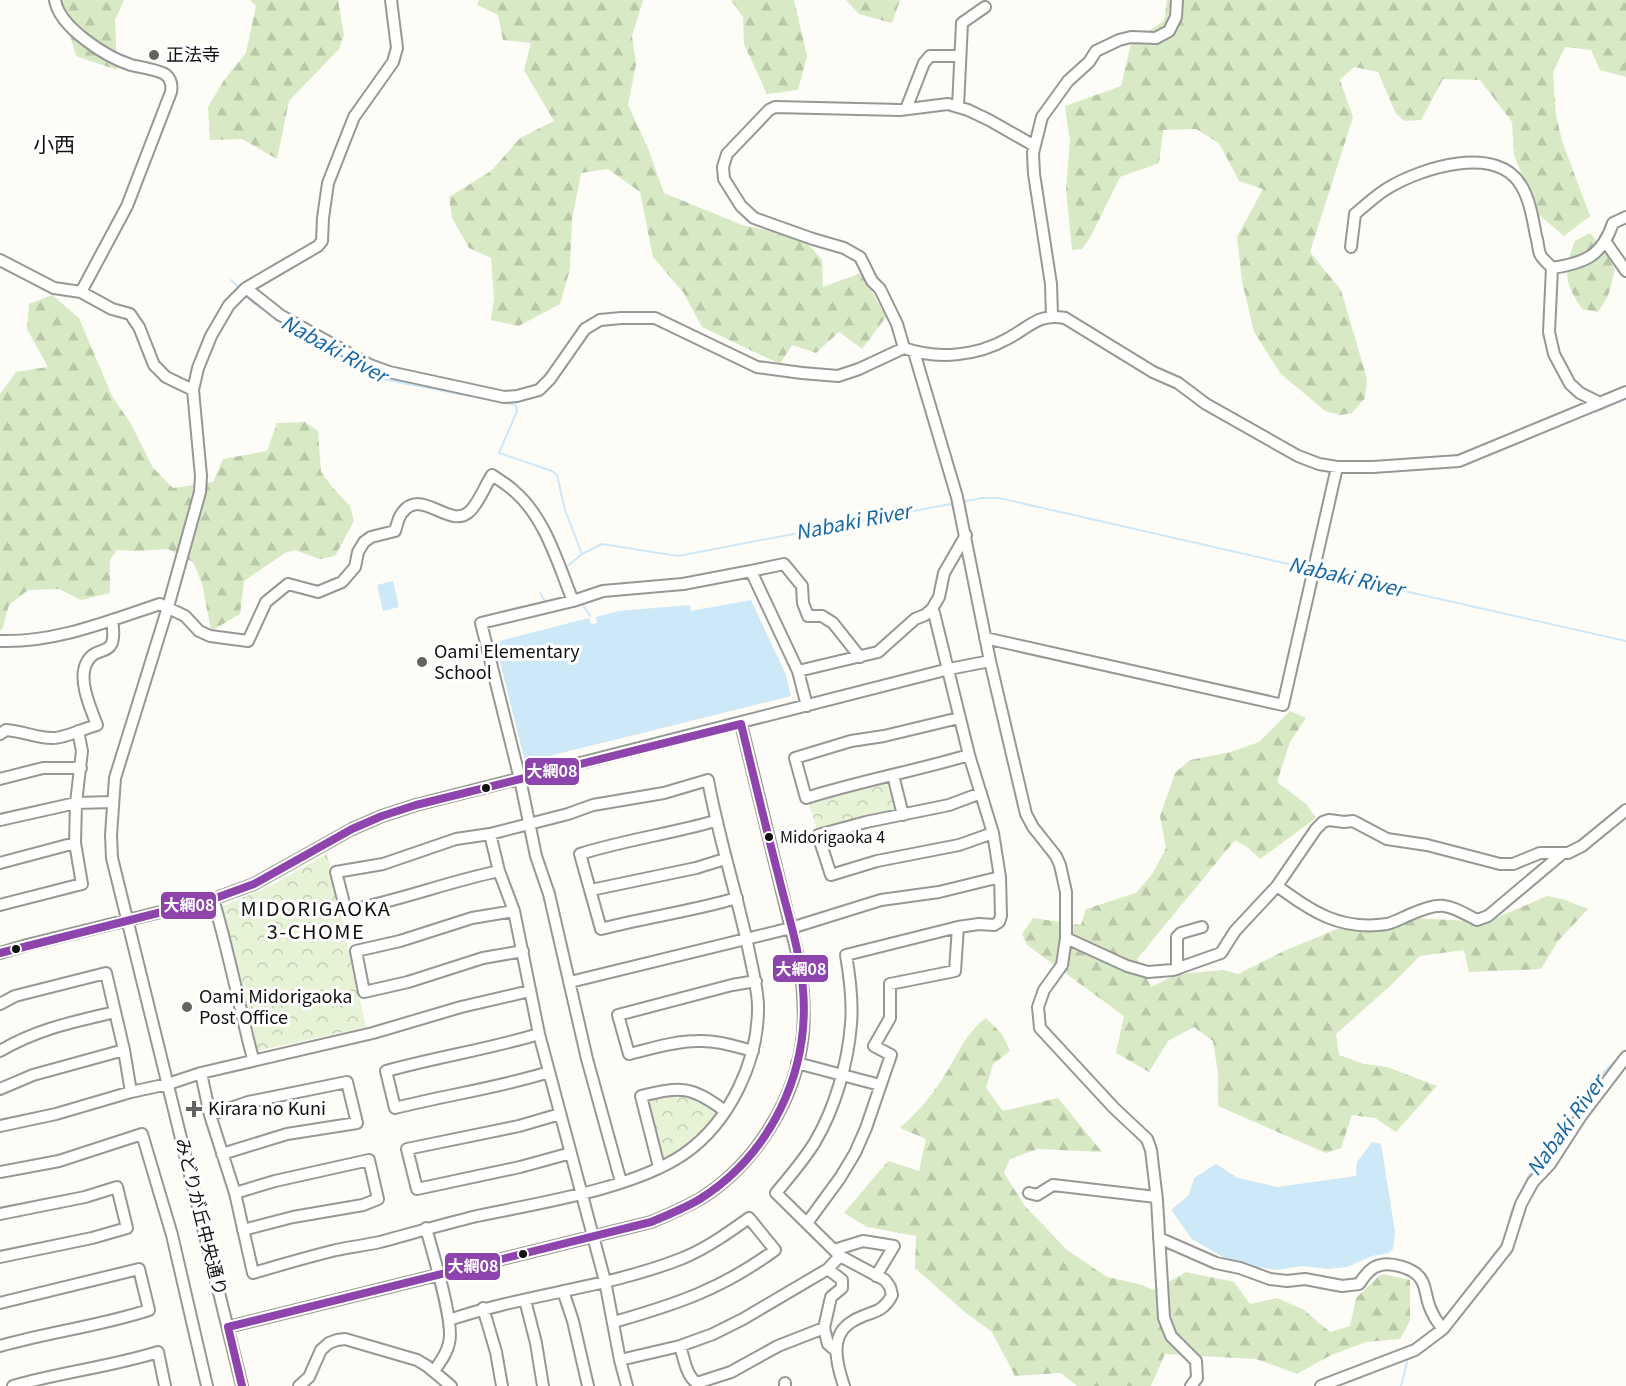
<svg xmlns="http://www.w3.org/2000/svg" width="1626" height="1386" viewBox="0 0 1626 1386" font-family="Georgia,'Noto Sans JP',serif">
<style>
.forest{fill:url(#forest-firs)}
.park{fill:url(#park-crowns)}
.water{fill:#cde8f7}
.lines{fill:none;stroke-linecap:round;stroke-linejoin:round}
.stream{stroke:#cde8f7;stroke-width:2}
.minor-casing{stroke:#979795;stroke-width:14}
.minor{stroke:#fffffe;stroke-width:10}
.bus-1-casing{stroke:#fff;stroke-width:12}
.bus-1{stroke:#8e44ad;stroke-width:8}
.poi-dot{fill:#646362;stroke:#fff;stroke-width:2}
.bus-dot{fill:#111;stroke:#fff;stroke-width:2}
.labels{text-anchor:middle;stroke-width:6;stroke-linejoin:round;paint-order:stroke}
.bus-label{font-size:16px;fill:#111;stroke:#fff;text-anchor:start}
.poi-label{font-size:18px;fill:#111;stroke:#fff;text-anchor:start}
.street-label{font-size:18px;fill:#111;stroke:#fff}
.water-label{font-size:20px;font-style:italic;fill:#1768a6;stroke:#fff}
.neighbourhood-label{font-size:20px;letter-spacing:1.5px;fill:#111;stroke:#fff}
.quarter-label{font-size:21px;fill:#111;stroke:#fff}
.line-badge{stroke:#fff;stroke-width:2}
.badge-label{font-size:16px;text-anchor:middle;font-weight:bold;fill:#fff}
</style>
<defs>
<pattern id="forest-firs" width="22" height="20" patternUnits="userSpaceOnUse" patternTransform="scale(1.5)"><rect width="22" height="20" fill="#d8eac5"/><path d="M5 1l3.5 6h-7zM16 11l3.5 6h-7z" fill="#b8c8a8"/></pattern>
<pattern id="park-crowns" width="20" height="18" patternUnits="userSpaceOnUse" patternTransform="scale(1.5)"><rect width="20" height="18" fill="#e7f3d7"/><path d="M2 6a3 3 0 1 1 6 0M12 15a3 3 0 1 1 6 0" fill="none" stroke="#c5cfb8"/></pattern>
</defs>
<rect width="100%" height="100%" fill="#fdfcf7"/>
<path class="forest" d="M56,0H124L115,20L117,70L76,56L64,15Z
M250,0H338L344,35L339,49L289,101L277,159L242,139L210,140L208,107L224,80L246,53L256,6Z
M479,0H643L632,36L636,64L628,105L648,148L664,193L742,225L802,237L822,260L823,287L861,273L886,317L862,349L839,332L816,353L792,345L780,364L702,327L683,292L653,257L640,192L608,169L581,173L572,220L570,269L560,304L519,326L491,320L494,298L491,258L469,248L452,218L449,197L491,171L520,138L554,121L524,70L531,43L503,40L498,15L477,5Z
M731,0H794L807,56L798,90L767,94L744,44L743,17Z
M846,0H900L892,23L859,14Z
M1167,0H1626V77L1600,70L1591,50L1565,47L1553,72L1556,115L1562,141L1590,216L1564,236L1538,214L1514,155L1512,122L1480,80L1443,79L1421,120L1405,121L1396,114L1378,72L1354,67L1340,80L1353,117L1310,252L1341,290L1367,379L1365,398L1352,413L1340,415L1325,411L1281,374L1254,332L1242,281L1237,237L1263,189L1239,181L1219,143L1196,129L1163,130L1159,163L1120,177L1091,236L1082,249L1072,250L1066,188L1070,141L1065,106L1121,86L1131,43L1164,21Z
M1590,233L1604,249L1615,270L1608,296L1598,312L1582,309C1564,282 1563,271 1575,241Z
M52,295L79,318L112,396L131,424L153,468L173,488L213,482L223,459L267,451L277,423L305,422L318,431L321,472L333,488L350,506L354,521L335,556L320,559L295,550L285,553L244,581L240,614L211,631L202,583L193,562L168,549L135,551L117,550L110,560V593L81,600L59,589L28,590L9,605L2,630H0V394L16,372L48,367L27,329L29,304Z
M1290,711L1306,718L1290,742L1277,782L1306,804L1316,818L1260,859L1247,847L1235,840L1137,959L1151,987L1178,974L1223,970L1238,974L1284,951L1337,929L1414,918L1487,922L1547,896L1563,899L1588,909L1558,941L1541,969L1469,972L1464,950L1420,956L1390,986L1336,1034L1339,1055L1364,1064L1387,1067L1437,1086L1396,1132L1375,1118L1352,1115L1341,1148L1326,1153L1218,1106V1073L1213,1041L1194,1027L1168,1041L1149,1072L1116,1053L1124,1016L1027,945L1022,934L1033,918L1081,925L1086,909L1136,893L1153,873L1166,848L1160,816L1175,773L1190,760L1231,752L1259,742Z
M986,1018L1002,1034L1010,1051L993,1064L986,1088L1003,1111L1058,1098L1102,1152L1038,1149L1010,1159L1004,1173L1024,1205L1067,1250L1107,1277L1139,1284L1154,1290L1186,1272L1234,1282L1250,1304L1277,1298L1304,1310L1330,1332L1350,1326L1356,1298L1379,1276L1383,1274L1410,1280V1321L1400,1339L1366,1342L1331,1355L1297,1374L1256,1359L1165,1354L1151,1386H1077L1061,1373L1015,1376L992,1332L966,1313L915,1268L916,1236L867,1227L844,1213L888,1161L919,1171L926,1139L900,1128C921,1109 933,1094 948,1070C960,1050 967,1032 986,1018Z"/>
<path class="park" d="M891,780L898,813L818,832L808,802Z
M327,854L366,1027L257,1051L243,1006L234,951L221,907L270,886Z
M676,1094L694,1097L716,1110V1115L690,1145L661,1162L645,1102L648,1099Z"/>
<path class="water" d="M393,581L399,607L383,611L377,585Z
M751,600L786,675L791,696L525,762L495,642L589,618L591,624L597,623L596,617L618,611L690,605L691,611Z
M1372,1142L1381,1144L1395,1232L1393,1249L1388,1253L1372,1256L1347,1267L1328,1269L1302,1266L1277,1270L1245,1265L1221,1256L1192,1239L1171,1210L1189,1195L1194,1178L1216,1164L1238,1178L1277,1187L1356,1176L1357,1162Z"/>
<g class="lines">
<path class="stream" d="M231,280L239,288
M245,294L253,303L273,316
M294,328L312,339
M367,369L387,380L516,405L517,411L499,453L552,471L557,475L565,510L582,554
M1596,412L1626,399
M961,502L982,498H999L1310,569
M564,569L582,554L602,544L678,556L956,503
M1316,571L1626,641
M540,593L546,603
M581,602L590,616
M1469,1287L1504,1241L1512,1210L1529,1175L1544,1162L1600,1076L1626,1050
M1401,1386L1408,1358"/>
<defs>
<path id="minor" d="M55,0C59,27 106,57 131,65C139,67 160,70 166,75C172,80 172,86 171,92L127,206L81,292
M958,107L962,23L985,7
M906,109L924,63L930,56H960
M1605,241L1626,271
M1351,247L1355,214C1365,206 1376,195 1388,188C1421,168 1498,143 1522,187C1530,201 1533,220 1536,236C1538,241 1538,249 1540,254C1542,259 1548,263 1552,268L1549,332L1554,354L1570,384L1580,393L1600,403
M0,260L54,288L81,292L112,309L130,314L139,327L154,365L166,377L193,390
M1552,268C1585,263 1602,256 1613,223L1626,217
M246,288L280,315L370,365L389,372L504,397L517,396L539,390L550,379L585,329L600,320L621,318H655L757,367L802,373L838,376L859,369L904,348C937,360 977,356 1007,339C1030,327 1038,313 1065,318L1153,372L1178,383L1206,404L1298,456L1319,464L1337,467H1373L1459,461L1626,392
M1052,316L1051,284L1034,174L1033,153L1042,117L1068,81L1089,62L1096,51L1119,40L1131,37L1156,38L1169,31L1176,17L1177,0
M904,348L897,324L880,289L872,281L860,257L844,248L813,239L754,218L741,206L724,179L723,167L727,154L769,110L775,107L900,110L948,104L968,110L989,120L1033,145
M914,352L957,497L990,661L1026,814L1033,827L1056,856L1060,865L1066,892V938L1062,965L1044,990L1038,1007L1040,1028L1114,1108L1147,1139L1151,1150L1157,1200L1164,1318L1171,1336L1196,1361L1197,1378L1191,1386
M751,571L784,564L802,586L803,603L808,616H822L833,623L860,657
M985,638L1283,705L1337,467
M0,641C55,643 108,621 160,604L185,616L199,631L210,636L248,641L266,602L288,584L318,592L342,582L355,567L358,552L364,542L371,537L395,531C397,525 398,518 402,513C422,486 450,531 470,511C478,504 486,484 492,475C499,480 508,485 514,491C545,517 558,564 573,601
M798,671L878,652L915,619L925,615L932,609L939,597L944,573L966,535
M959,718L884,736L851,741L795,758L806,798C860,781 915,771 969,755
M0,734L6,730C22,731 36,738 52,738C63,739 85,728 97,725C91,709 78,681 86,664C96,641 119,663 112,620
M893,775L903,815
M0,779L43,768H81
M981,793L949,805L866,822L818,835L831,875L877,861L959,845L993,833
M0,820L76,803L112,802
M715,821C670,834 624,840 580,854L601,929C647,917 693,911 737,898
M490,834L499,871L514,911L539,1034L605,1281L620,1360L627,1386
M0,863L75,843
M1277,886C1313,912 1340,931 1387,924C1395,922 1402,918 1409,915C1442,900 1446,904 1477,920L1488,916L1563,853
M591,890L696,868L725,859
M213,899C229,952 239,1006 253,1059
M0,905L82,884L75,843L76,803L82,751L78,731
M514,911L472,918L400,941L356,951L364,992L408,982L483,958L523,951
M1066,938L1127,966L1148,972L1173,970L1221,953L1235,931L1277,886L1316,829L1323,822L1329,820L1344,822L1353,821L1387,839L1427,845L1500,864H1513L1540,853H1568L1582,846L1626,810
M0,953L27,945L213,899L254,884L352,829L382,816L416,805L949,669L990,661
M1177,969V937L1181,933L1202,927
M570,982L791,928L881,900L939,892L1000,877
M0,1004L15,996L106,973L124,1050L131,1092
M539,1034C489,1049 437,1057 386,1071L395,1108C446,1095 498,1088 549,1072
M0,1051C37,1029 73,1022 115,1012
M753,1051C734,1046 716,1040 697,1041C674,1041 651,1049 629,1054L618,1015L732,985L756,981
M797,1063L880,1085
M201,1073L210,1115L235,1193L253,1273C280,1265 308,1257 336,1250C351,1247 366,1245 380,1242C413,1233 444,1224 477,1216C538,1203 633,1189 684,1154C730,1122 759,1060 758,1005C757,984 751,963 747,942C735,888 718,835 708,780L664,793L593,805L568,814L490,834L456,839L383,864L336,872L346,911C398,901 447,882 499,871
M0,1089L33,1075L124,1050
M560,1114L519,1126L407,1149L417,1189L520,1167L571,1153
M210,1115L248,1102L347,1082L357,1123L287,1134L222,1154
M0,1126L56,1114L131,1092L168,1084L201,1073L373,1033L461,1007L530,991
M659,1167L641,1096C682,1086 691,1086 725,1111
M0,1172L59,1161L142,1134L172,1235L207,1386
M621,1182L587,1059L549,894L536,856L520,779L481,623L573,601L603,591L683,584L751,571L798,671L807,706
M235,1193L275,1181L369,1160L378,1199L363,1205L293,1217L243,1230
M1029,1193L1037,1195L1053,1185L1156,1197
M0,1214L85,1197L117,1187L127,1228L92,1238L0,1257
M807,1223L840,1178L855,1153L866,1128L891,1055L874,1046L890,1018V984L955,971L958,927
M426,1228C432,1251 455,1323 449,1343C447,1354 440,1362 434,1371
M1159,1238L1216,1263L1240,1268L1270,1279L1287,1281L1305,1279L1342,1286L1359,1284C1363,1278 1369,1270 1375,1267C1388,1260 1416,1268 1422,1281C1426,1288 1426,1297 1429,1305C1432,1314 1437,1322 1443,1329
M834,1250L863,1241L894,1246L876,1276
M840,1256L885,1280L890,1287L892,1295C882,1315 869,1311 853,1321C828,1335 837,1365 844,1386
M563,1291L573,1321L588,1386
M525,1300L536,1343L543,1386
M0,1303L139,1269L149,1310C100,1326 49,1332 0,1346
M483,1308L496,1352L502,1386
M449,1320C525,1294 608,1288 683,1258C707,1248 728,1233 749,1218L775,1250C722,1289 677,1304 614,1322
M228,1327L651,1222C668,1215 684,1208 700,1199C756,1164 797,1098 803,1033C805,1010 803,987 800,965L741,724
M824,1328L828,1344L836,1351
M680,1346C684,1358 686,1376 697,1383L731,1372L778,1346L824,1328L831,1297L842,1288V1280L828,1269
M620,1360L680,1346L713,1334L743,1319L828,1269L840,1256L776,1193C790,1176 804,1160 815,1142C835,1108 848,1063 851,1024C853,1001 850,978 846,955L958,927L979,924L994,925L999,922L1001,916L1000,877L993,833L969,755L934,613L932,609
M785,1383V1386
M13,1386C61,1372 110,1367 158,1352L165,1386
M242,1386L112,858L111,835L115,778L168,607L200,492L201,476L193,390L198,368L211,336L229,305L246,288L318,246L322,241L323,218L328,183L354,117L393,62L397,48L391,0
M299,1386L309,1377L321,1350L329,1343L337,1340L345,1339L417,1360L427,1366L451,1386
M1321,1386L1415,1350L1443,1329L1507,1248L1521,1204L1533,1182L1550,1164L1581,1116L1626,1057"/>
</defs>
<use href="#minor" class="minor-casing"/>
<use href="#minor" class="minor"/>
<defs>
<path id="bus-1" d="M0,953L213,899L254,884L352,829L382,816L416,805L741,724
M228,1327L651,1222C668,1215 685,1208 700,1199C771,1154 810,1072 803,989C800,950 787,912 778,874C765,824 753,774 741,724
M228,1327L242,1386"/>
</defs>
<use href="#bus-1" class="bus-1-casing"/>
<use href="#bus-1" class="bus-1"/>
</g>
<g class="poi-dot">
<circle cx="154" cy="55" r="6"/>
<circle cx="422" cy="662" r="6"/>
<circle cx="187" cy="1007" r="6"/>
<path d="M191 1100h6v6h6v6h-6v6h-6v-6h-6v-6h6z"/>
</g>
<g class="bus-dot">
<circle cx="486" cy="788" r="5"/>
<circle cx="769" cy="837" r="5"/>
<circle cx="16" cy="949" r="5"/>
<circle cx="523" cy="1254" r="5"/>
</g>
<g class="labels">
<g class="bus-label">
<text x="780" y="843">Midorigaoka 4</text>
</g>
<g class="poi-label">
<text x="166" y="61">正法寺</text>
<text x="434" y="658">Oami Elementary<tspan x="434" dy="21">School</tspan></text>
<text x="199" y="1003">Oami Midorigaoka<tspan x="199" dy="21">Post Office</tspan></text>
<text x="208" y="1115">Kirara no Kuni</text>
</g>
<g class="street-label">
<text transform="translate(201 1217) rotate(76)" y="6">みどりが丘中央通り</text>
</g>
<g class="water-label">
<text transform="translate(334 349) rotate(29)" y="7">Nabaki River</text>
<text transform="translate(853 522) rotate(-11)" y="7">Nabaki River</text>
<text transform="translate(1346 577) rotate(13)" y="7">Nabaki River</text>
<text transform="translate(1566 1126) rotate(-54)" y="7">Nabaki River</text>
</g>
<g class="neighbourhood-label">
<text x="316" y="916">MIDORIGAOKA<tspan x="316" dy="23">3-CHOME</tspan></text>
</g>
<g class="quarter-label">
<text x="54" y="152">小西</text>
</g>
</g>
<g class="line-badge">
<rect x="524" y="757" width="56" height="29" rx="6" fill="#8e44ad"/>
<rect x="160" y="891" width="57" height="29" rx="6" fill="#8e44ad"/>
<rect x="772" y="954" width="57" height="29" rx="6" fill="#8e44ad"/>
<rect x="444" y="1252" width="57" height="29" rx="6" fill="#8e44ad"/>
</g>
<g class="badge-label">
<text x="552" y="777">大網08</text>
<text x="189" y="911">大網08</text>
<text x="801" y="975">大網08</text>
<text x="473" y="1272">大網08</text>
</g>
</svg>
